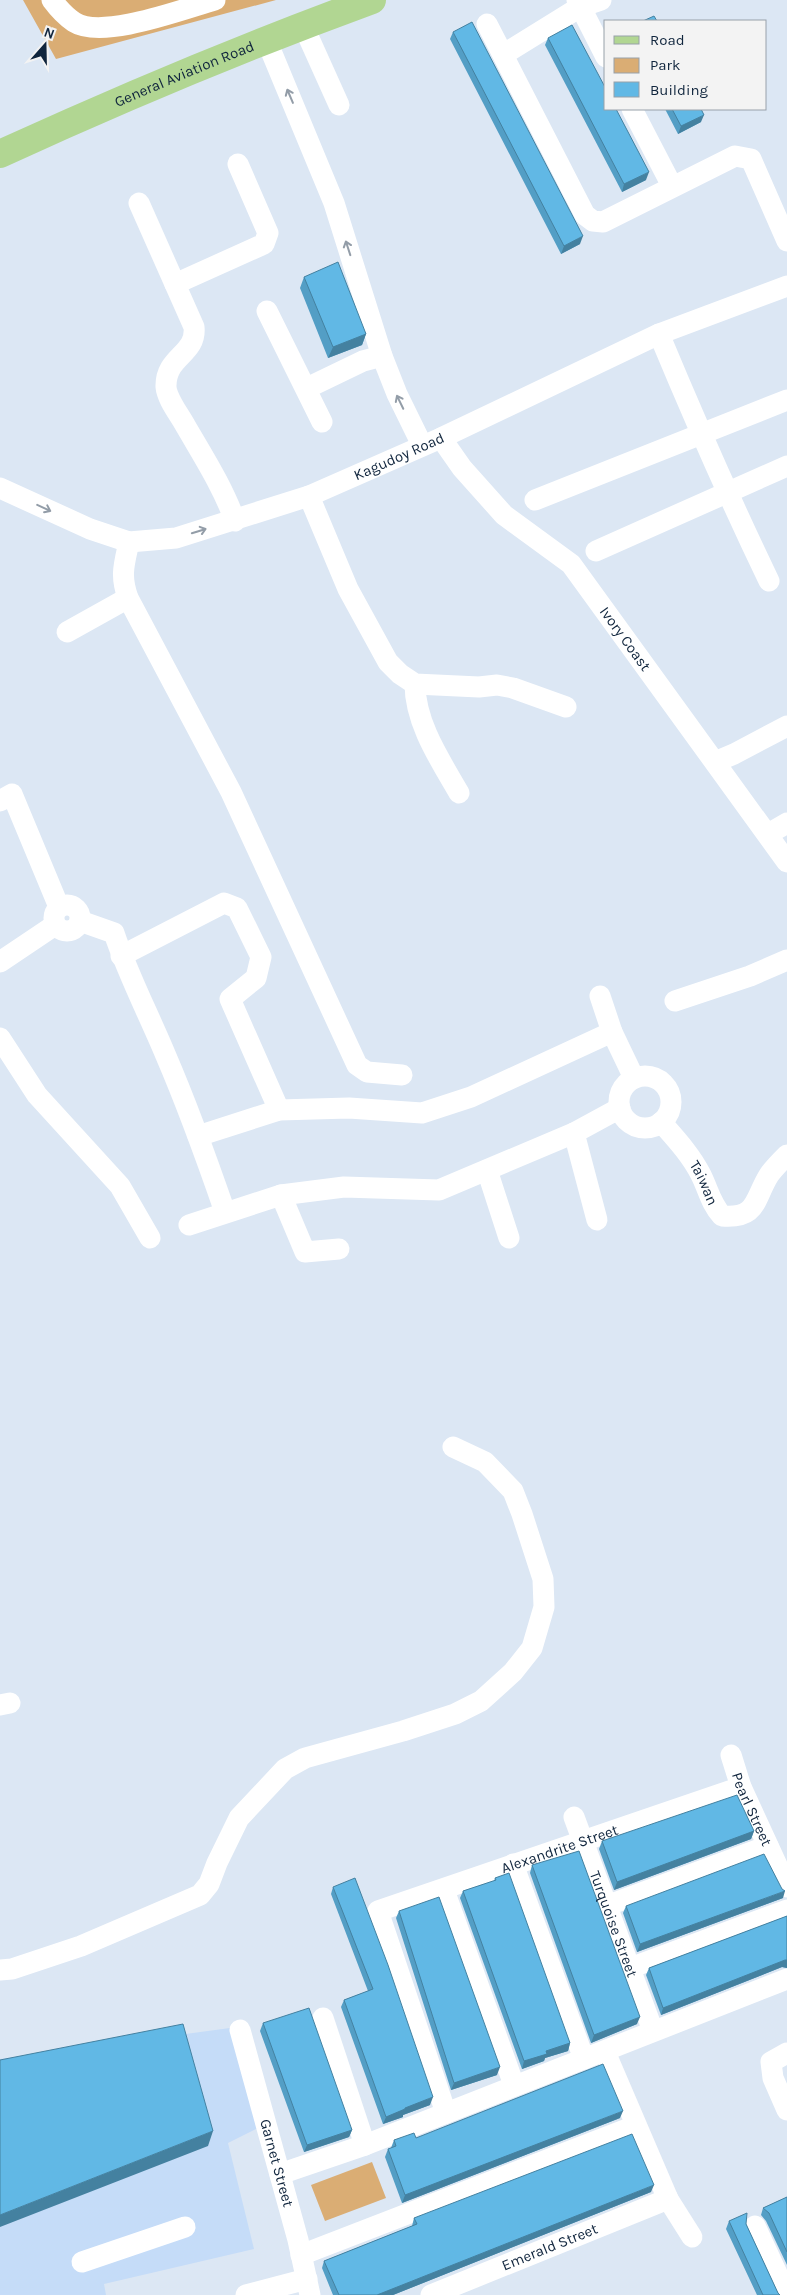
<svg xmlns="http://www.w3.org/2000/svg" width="787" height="2295" viewBox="0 0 787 2295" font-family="Karla,sans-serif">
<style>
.built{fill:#c5dcf8}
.green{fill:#daad74}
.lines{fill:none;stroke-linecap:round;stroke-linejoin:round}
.minor{stroke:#fff;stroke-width:21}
.major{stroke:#b1d692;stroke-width:28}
.wall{fill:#539ec5}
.shaded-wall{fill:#4481a0}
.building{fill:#61b8e5;stroke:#4481a0}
.oneway{stroke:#939da8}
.labels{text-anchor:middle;stroke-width:5;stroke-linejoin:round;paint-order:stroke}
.street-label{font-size:15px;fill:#10253d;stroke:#f3f3f3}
</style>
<rect width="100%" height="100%" fill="#dce7f4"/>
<path class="built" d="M230,2028L258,2128L228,2143L254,2249L104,2284L106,2295H0V2059Z"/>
<path class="green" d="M23,0H276L56,59Z
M372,2162L386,2198L325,2221L311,2185Z"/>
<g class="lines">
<g class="minor">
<path d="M52,0C58,8 65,16 74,22C102,40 183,9 215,0"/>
<path d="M577,0L606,57"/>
<path d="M487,24L585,215L593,221L603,222L735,156L751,159L787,241"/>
<path d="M303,25L339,105"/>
<path d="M266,39L334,203L382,356L397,394L422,445"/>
<path d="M504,54L580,7L601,0"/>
<path d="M632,109L672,186"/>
<path d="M139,203L194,327C197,355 165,356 166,387C167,399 179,414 185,425C203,456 223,487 235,521"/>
<path d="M175,284L264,244L268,233L238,164"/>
<path d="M267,311L322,422"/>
<path d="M659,334C694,418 730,500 769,581"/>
<path d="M307,388L363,361L382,356"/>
<path id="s1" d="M441,438L462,468L504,515L571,564L787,862"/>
<path id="s2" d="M0,488L90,529L129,542L176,538L309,496L441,438L659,334L787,286"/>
<path d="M309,496L348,589L388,662L400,674L415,684L479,687L497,685L513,688L566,707"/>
<path d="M535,500L787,400"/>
<path d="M129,542C124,565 120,575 128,598L231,792L357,1065L367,1072L402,1075"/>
<path d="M596,551L787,466"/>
<path d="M67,632L128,598"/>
<path d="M415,684C415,723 440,760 459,793"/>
<path d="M715,762L734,754L787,726"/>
<path d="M0,801L12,794L59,907"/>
<path d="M768,834L787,823"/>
<circle cx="67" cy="918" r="13"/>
<path d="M80,921L114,933C128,975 149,1015 166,1056C188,1107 207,1160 225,1212"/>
<path d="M121,956L224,903L237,908L261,957L256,978L230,999L279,1110"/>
<path d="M0,962L55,925"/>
<path d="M675,1001L750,976L787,960"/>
<path d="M612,1032L634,1078"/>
<path d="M0,1038L37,1095L120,1186L150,1238"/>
<circle cx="645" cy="1102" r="26"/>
<path id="s3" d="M661,1122C676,1139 691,1155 701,1175C709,1191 710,1202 722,1216C758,1219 754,1199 769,1175C774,1168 781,1161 787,1155"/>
<path d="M198,1136L279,1110L349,1108L422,1113L471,1097L612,1032L600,996"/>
<path d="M487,1170L509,1238"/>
<path d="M281,1195L305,1252L339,1249"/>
<path d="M597,1220L574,1133L620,1108"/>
<path d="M189,1225L281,1195L344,1187L439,1190L574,1133"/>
<path d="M0,1705L10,1703"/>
<path id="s4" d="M731,1755L741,1787L787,1887"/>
<path id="s5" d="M574,1817L653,2031"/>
<path d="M513,1864L584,2059"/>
<path d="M444,1890L514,2085"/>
<path d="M606,1906L768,1846"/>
<path d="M630,1968L787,1910"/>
<path d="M0,1970L12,1969L81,1946L200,1895L209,1884L217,1863L239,1818L285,1769L305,1758L403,1731L455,1714L481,1701L513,1672L532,1648L544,1607L543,1579L522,1514L513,1491L485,1462L453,1447"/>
<path d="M323,2018L365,2145"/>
<path id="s6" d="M240,2030L298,2240L310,2295"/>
<path d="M605,2052L668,2199L692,2237"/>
<path d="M787,2053L771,2062L773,2078L787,2110"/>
<path id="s7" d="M446,2113L378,1911L741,1787"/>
<path d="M280,2174L365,2145L787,1979"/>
<path d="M755,2226L787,2295"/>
<path d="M301,2255L635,2126"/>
<path d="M82,2262L185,2227"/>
<path d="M246,2295L307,2279"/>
<path id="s8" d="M431,2295L668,2199"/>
</g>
<path class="major" id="s9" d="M0,154C122,98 246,46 372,0"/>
</g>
<path class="wall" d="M453,32L580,244L561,254L450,39Z
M548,38L646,180L622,192L545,45Z
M665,109H701V122L678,134Z
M304,277L366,334L362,345L328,358L300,288Z
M754,1831L751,1839L614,1890L599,1849L602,1841Z
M532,1865L637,2024L591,2043L530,1873Z
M495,1878L570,2043L568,2051L545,2058L544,2061L522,2069L460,1898L463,1891L494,1881Z
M333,1887L430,2105L403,2115V2117L383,2124L341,2007L344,2000L368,1991L331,1894Z
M783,1898L637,1952L623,1913L626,1906Z
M399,1911L497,2075L451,2090L396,1918Z
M787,1916V1968L782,1967L661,2015L646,1975L649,1968Z
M263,2023L352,2130L349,2137L304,2152L260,2031Z
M620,2118L402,2203L385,2157L388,2149L391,2148L394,2140Z
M651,2192L393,2295H333L322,2268L324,2261L412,2226L414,2218Z
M787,2197V2265L766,2221L761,2215L763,2208Z
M729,2221L746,2224L778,2293L780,2295H757L726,2229Z"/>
<path class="shaded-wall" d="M704,115L701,122L678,134L681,126Z
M649,172L646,180L622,192L624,184Z
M583,236L580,244L561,254L564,246Z
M366,334L362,345L328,358L333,347Z
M754,1831L751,1839L614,1890L617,1882Z
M785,1891L783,1898L637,1952L640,1944Z
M785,1960H787V1968L782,1967L661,2015L663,2008Z
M640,2017L637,2024L591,2043L594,2035Z
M570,2043L568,2051L545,2058L544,2061L522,2069L524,2061L546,2051Z
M500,2067L497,2075L451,2090L454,2083Z
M433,2097L430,2105L403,2115V2117L383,2124L386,2117L405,2108Z
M623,2111L620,2118L402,2203L405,2195Z
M352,2130L349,2137L304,2152L307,2145Z
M213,2131L208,2146L0,2227V2215Z
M654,2185L651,2192L393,2295H377Z"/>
<path class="building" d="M654,16L657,21H643Z
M472,22L583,236L564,246L453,32Z
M572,25L606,89V109H616L649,172L624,184L548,38Z
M672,109H701L704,115L681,126Z
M338,262L366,334L333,347L304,277Z
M737,1795L754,1831L617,1882L602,1841Z
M579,1851L640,2017L594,2035L532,1865Z
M764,1854L782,1889L785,1891L640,1944L626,1906Z
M509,1873L570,2043L546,2051L547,2054L524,2061L463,1891L496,1880L495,1878Z
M355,1878L388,1965L433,2097L405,2108V2109L386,2117L344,2000L373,1989L333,1887Z
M439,1897L500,2067L454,2083L399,1911Z
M787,1916V1960H785L663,2008L649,1968Z
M309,2008L352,2130L307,2145L263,2023Z
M183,2024L213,2131L0,2215V2060Z
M603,2064L623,2111L405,2195L388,2149L396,2146L394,2140L414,2133L416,2138Z
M632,2134L654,2185L377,2295H339L324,2261L417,2224L414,2218Z
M787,2197V2252L769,2213L763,2208Z
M747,2213L746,2224L778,2293L780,2295H763L729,2221Z"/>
<defs><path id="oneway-shaft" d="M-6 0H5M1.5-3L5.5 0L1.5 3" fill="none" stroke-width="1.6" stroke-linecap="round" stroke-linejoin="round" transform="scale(1.25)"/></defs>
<g class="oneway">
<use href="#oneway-shaft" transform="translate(290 96) rotate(-113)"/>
<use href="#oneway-shaft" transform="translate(348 248) rotate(-108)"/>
<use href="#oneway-shaft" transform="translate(400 402) rotate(-116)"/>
<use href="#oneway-shaft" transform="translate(44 508) rotate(25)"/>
<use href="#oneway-shaft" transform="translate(199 531) rotate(-17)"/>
</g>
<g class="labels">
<g class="street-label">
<text dy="5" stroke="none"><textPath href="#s9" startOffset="201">General Aviation Road</textPath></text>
<text dy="5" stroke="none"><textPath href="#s2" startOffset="425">Kagudoy Road</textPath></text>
<text dy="5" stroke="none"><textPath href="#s1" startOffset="275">Ivory Coast</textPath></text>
<text dy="5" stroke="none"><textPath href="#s3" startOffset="75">Taiwan</textPath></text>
<text dy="5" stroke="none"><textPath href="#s4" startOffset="58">Pearl Street</textPath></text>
<text dy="5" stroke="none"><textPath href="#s7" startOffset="405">Alexandrite Street</textPath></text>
<text dy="5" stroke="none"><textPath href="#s5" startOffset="114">Turquoise Street</textPath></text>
<text dy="5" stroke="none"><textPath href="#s6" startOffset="138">Garnet Street</textPath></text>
<text dy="5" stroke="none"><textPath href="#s8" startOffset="128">Emerald Street</textPath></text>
</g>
</g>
<rect x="604" y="20" width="162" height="90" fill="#f3f3f3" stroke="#98a1aa"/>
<rect x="614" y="36" width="25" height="8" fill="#b1d692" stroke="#98a1aa"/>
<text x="650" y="45" font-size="15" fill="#10253d">Road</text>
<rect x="614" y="58" width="25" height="15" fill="#daad74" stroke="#98a1aa"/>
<text x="650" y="70" font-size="15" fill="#10253d">Park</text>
<rect x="614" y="82" width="25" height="15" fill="#61b8e5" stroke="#98a1aa"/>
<text x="650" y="95" font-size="15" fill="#10253d">Building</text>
<g transform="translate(45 45) rotate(20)" stroke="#f3f3f3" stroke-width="4" paint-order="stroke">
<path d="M0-4L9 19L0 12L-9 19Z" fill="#10253d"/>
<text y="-8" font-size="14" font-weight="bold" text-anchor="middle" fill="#10253d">N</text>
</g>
</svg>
